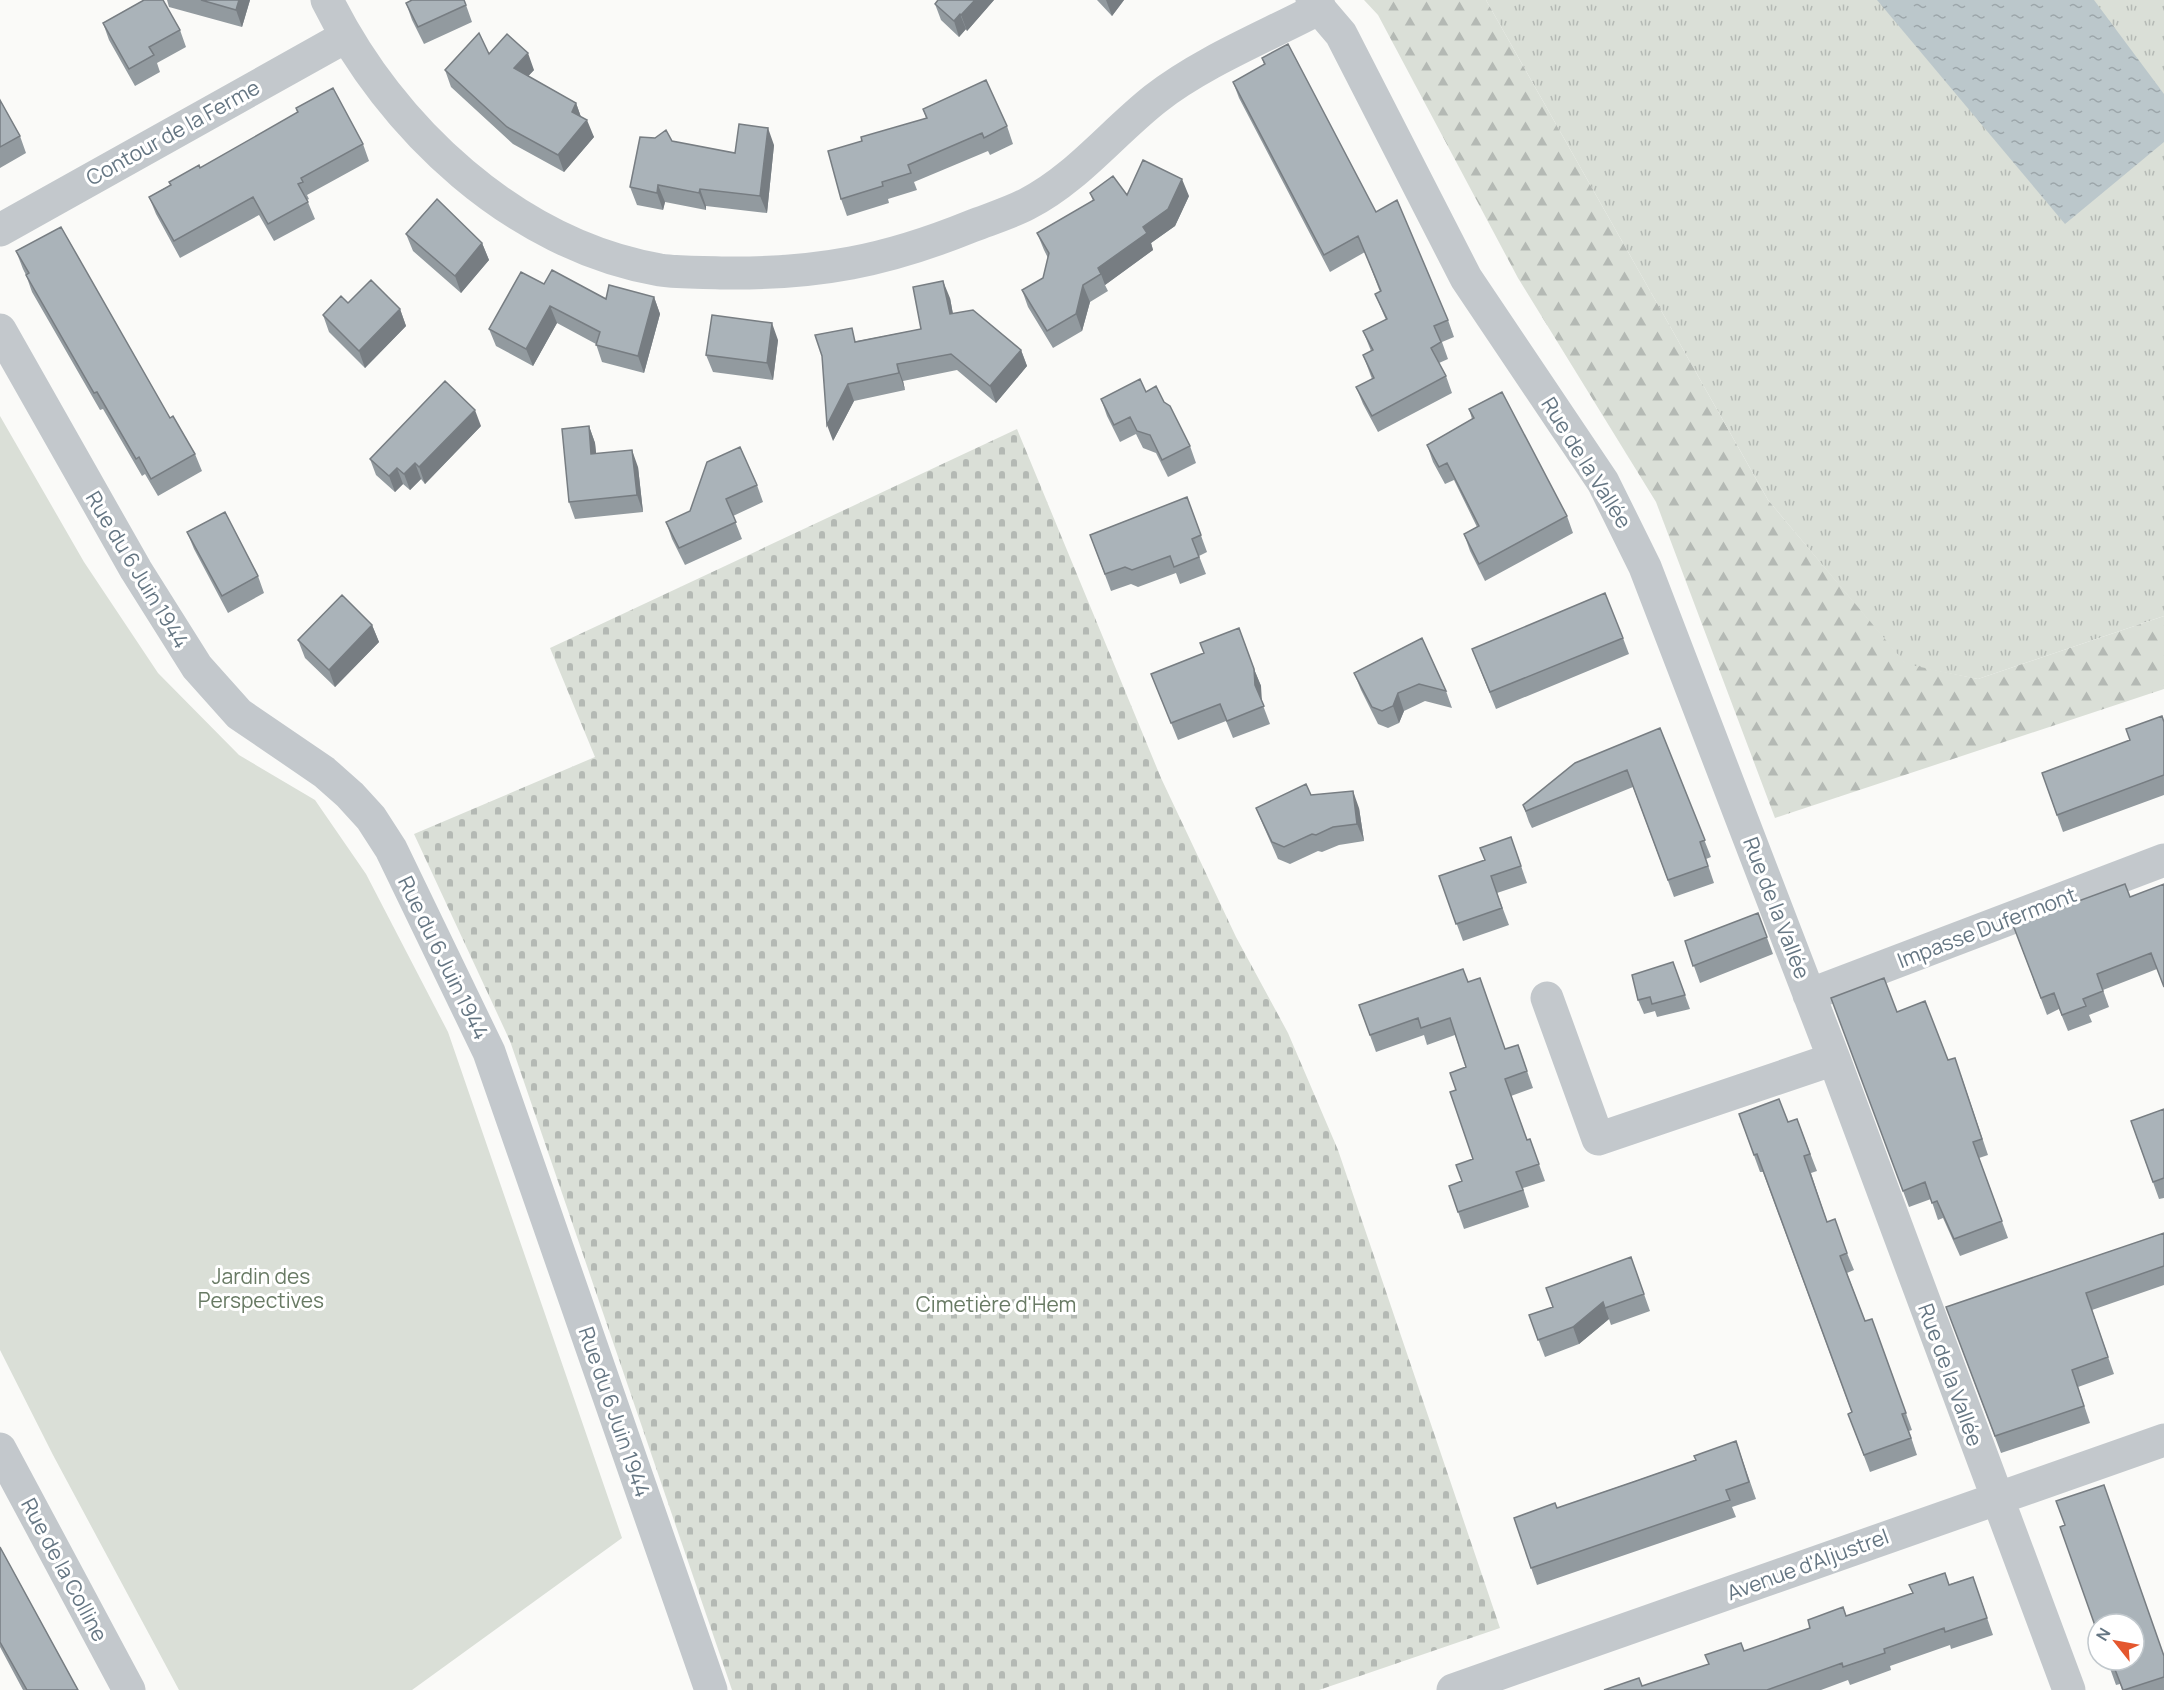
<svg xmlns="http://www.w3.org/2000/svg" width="2164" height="1690" viewBox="0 0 2164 1690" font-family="Manrope,sans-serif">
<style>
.grass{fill:url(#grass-tufts)}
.forest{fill:url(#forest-firs)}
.cemetery{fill:url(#cemetery-stones)}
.park{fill:#dadfd7}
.water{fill:url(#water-ripples)}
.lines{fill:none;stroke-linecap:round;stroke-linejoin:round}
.minor{stroke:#c3c8cc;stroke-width:33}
.wall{fill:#929a9f}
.shaded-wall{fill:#777d82}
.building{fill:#aab3b9;stroke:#777d82;stroke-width:1.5}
.labels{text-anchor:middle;stroke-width:6;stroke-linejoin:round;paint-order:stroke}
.street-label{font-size:21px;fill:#657683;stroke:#fff}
.park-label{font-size:21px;fill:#687a64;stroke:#fff}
</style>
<defs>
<pattern id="grass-tufts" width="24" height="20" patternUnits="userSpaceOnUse" patternTransform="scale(1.5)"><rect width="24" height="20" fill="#dadfd7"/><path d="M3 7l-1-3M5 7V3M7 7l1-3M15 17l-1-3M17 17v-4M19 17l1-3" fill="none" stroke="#b4b9b4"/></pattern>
<pattern id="forest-firs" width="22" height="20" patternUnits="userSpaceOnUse" patternTransform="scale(1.5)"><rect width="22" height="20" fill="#dadfd7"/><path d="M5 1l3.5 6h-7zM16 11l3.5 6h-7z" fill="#b4b9b4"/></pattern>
<pattern id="cemetery-stones" width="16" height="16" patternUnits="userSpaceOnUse" patternTransform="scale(1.5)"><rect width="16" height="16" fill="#dadfd7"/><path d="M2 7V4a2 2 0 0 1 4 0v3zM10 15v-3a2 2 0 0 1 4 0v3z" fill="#b4b9b4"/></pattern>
<pattern id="water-ripples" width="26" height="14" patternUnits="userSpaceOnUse" patternTransform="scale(1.5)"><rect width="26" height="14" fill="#bbc7cb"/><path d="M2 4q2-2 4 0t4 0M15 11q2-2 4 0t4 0" fill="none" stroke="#9ca6aa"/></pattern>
</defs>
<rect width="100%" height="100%" fill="#fafaf8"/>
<path class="grass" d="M1486,0H2164V616L1978,679L1906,665L1768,500Z"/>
<path class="forest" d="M1364,0H1486L1768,500L1906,664L1978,679L2164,616V689L1775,818L1656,502L1518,278L1378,15Z"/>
<path class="cemetery" d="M1017,429L1161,778L1236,937L1288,1033L1338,1150L1500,1628L1319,1690H732L510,1041L414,834L595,757L550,648Z"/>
<path class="park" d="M0,416L84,562L158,673L239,755L315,800L366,874L448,1032L622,1538L412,1690H179L53,1455L0,1350Z"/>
<path class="water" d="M1877,0H2094L2164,94V142L2065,224Z"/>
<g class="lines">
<path class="minor" d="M327,0C390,128 515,245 660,270C681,273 703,272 725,273C818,274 886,261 972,226C990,219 1010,213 1027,204C1076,179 1112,133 1155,99C1202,62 1267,36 1320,8
M1312,0L1341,34L1466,278L1603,482L1645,567L1834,1059L2069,1690
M0,230L345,37
M0,330L136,570L197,667L239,714L324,772L350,795L371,818L391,849L489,1052L711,1690
M1809,995L2164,860
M1547,998L1598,1139L1834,1059
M0,1449L129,1690
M1453,1690L2164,1440"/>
</g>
<path class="wall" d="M167,0H250L242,27L169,7Z
M938,0H994L967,31L966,29L959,37L941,20L935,4Z
M1097,0H1124L1112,16Z
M406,3L466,5L472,22L424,44L412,20Z
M103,23L180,30L186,47L157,63L160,72L135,86L109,40Z
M489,54L534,70L528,76L576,103L581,117L594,137L564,172L513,144L451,87L445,70Z
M1262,58L1376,212L1448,320L1454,337L1442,342L1448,359L1439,363L1446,376L1452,393L1378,432L1363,404L1356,387L1372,379L1363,355L1371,351L1363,331L1386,320L1375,294L1380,292L1365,252L1330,272L1239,98L1233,82L1264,65Z
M0,100L20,136L26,153L0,168Z
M296,108L363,144L369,161L307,195L309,199L307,200L315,219L274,241L259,215L180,258L156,214L149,197L170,185L169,182L200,168L297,113Z
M923,109L1007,126L1013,144L990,155L988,151L914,182L917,190L888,199L889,203L847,216L841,199L862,141L926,118Z
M672,141L735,153L774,145L767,213L706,206V210L665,202L663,210L637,205L630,187Z
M1090,193L1189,196L1175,226L1151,243L1153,250L1105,285L1108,291L1090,302L1082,331L1053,348L1028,307L1022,290L1043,278L1048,258L1044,250L1037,233L1093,201Z
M406,234L482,243L489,260L461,293L413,251Z
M16,251L170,418L195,454L202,471L158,496L145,474L142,476L103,409L100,410L32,292L26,275L23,269Z
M544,284L606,299L654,297L660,314L644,373L602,362L596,344L557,323L533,366L496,346L489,329Z
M950,298L953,314L1021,350L1027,366L996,403L957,370L903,381L905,390L854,401L833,441L857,341L921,329Z
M348,303L400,309L406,326L365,368L329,332L323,315Z
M778,340L773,380L713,372L706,355Z
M1146,392L1164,402L1190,446L1196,463L1168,477L1156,453L1143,448L1136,434L1120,442L1107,416L1101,399Z
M1469,409L1567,516L1573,533L1485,581L1470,551L1464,534L1477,527L1454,480L1445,484L1433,462L1427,445L1472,419Z
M481,426L425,484L421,479L410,490L403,484L395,492L376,475L370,459Z
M589,426L595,443L596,454L638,467L643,512L575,519L569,502Z
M757,485L763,502L733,516L742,539L685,565L672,539L666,522Z
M1187,497L1207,552L1199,556L1206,574L1180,584L1176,573L1138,587L1131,584L1111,591L1090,535Z
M187,532L258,576L264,593L228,613L194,549Z
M372,625L379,642L335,687L305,658L298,640Z
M1422,638L1446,691L1452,708L1425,701L1404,711L1399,723L1388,728L1378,724L1361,690L1354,673Z
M1623,638L1629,654L1496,709L1472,649Z
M1254,669L1261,686V700L1270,724L1233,738L1226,721L1178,740L1151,674Z
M2164,722V795L2063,832L2042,773L2130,740Z
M1660,728L1711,857L1706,859L1714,883L1674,897L1633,787L1532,828L1529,822L1523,805Z
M1311,795L1359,808L1364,841L1339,845L1322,852L1318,851L1290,864L1278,859L1263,825L1256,808Z
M1511,837L1527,883L1497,893L1509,925L1463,941L1439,876L1485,860Z
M2125,884L2157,969L2103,990L2109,1007L2089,1015L2092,1022L2068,1031L2059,1009L2047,1015L2013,925Z
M1758,913L1773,954L1700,983L1685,941Z
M1673,962L1690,1009L1657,1017L1655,1011L1644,1014L1638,1000Z
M1468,982L1505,1049L1518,1045L1533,1088L1511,1096L1527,1140L1530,1139L1545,1181L1523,1188L1529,1207L1464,1229L1449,1186L1462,1181L1473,1159L1456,1090L1466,1067L1455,1035L1427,1045L1424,1035L1376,1052L1359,1005Z
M1831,998L1897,1012L1948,1060L1961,1075L1988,1155L1979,1158L2008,1238L1960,1256L1943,1218L1938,1220L1931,1199L1909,1207Z
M2164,1109V1198L2159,1199L2131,1121Z
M1739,1114L1788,1122L1797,1119L1817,1171L1811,1173L1827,1222L1847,1253L1854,1270L1847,1273L1865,1321L1872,1319L1912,1430L1909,1431L1917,1455L1870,1472L1848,1414L1852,1413L1763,1172H1760Z
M2164,1233V1285L2092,1310L2114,1374L2078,1387L2090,1423L2001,1453L1946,1307Z
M1631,1257L1650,1311L1611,1325L1609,1319L1579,1344L1545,1357L1529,1315L1553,1307Z
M1736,1441L1756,1499L1732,1507L1736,1517L1537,1585L1514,1518L1557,1508L1696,1460Z
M0,1547L78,1690H23L0,1647Z
M1973,1577L1993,1635L1951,1649L1950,1645L1890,1666L1891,1670L1850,1685L1848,1680L1821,1690H1604L1642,1686L1709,1664L1846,1616Z
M2164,1656V1690H2122L2120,1684L2116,1685L2107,1660Z"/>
<path class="shaded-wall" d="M239,0H250L242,27L236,10Z
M975,0H994L967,31L961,15Z
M1106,0H1124L1112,16Z
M960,14L966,29L959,37L954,21Z
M528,53L534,70L520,85L514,68Z
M576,103L582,120L572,112Z
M587,120L594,137L564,172L558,155Z
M768,128L774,145L767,213L760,196Z
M1182,179L1189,196L1175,226L1151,243L1153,250L1105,285L1101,274L1098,268L1143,227Z
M658,185L665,202L663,210L657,193Z
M700,189L706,206V210L699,193Z
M482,243L489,260L461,293L455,276Z
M943,281L950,298L956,331L950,314Z
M1083,285L1090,302L1082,331L1076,314Z
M654,297L660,314L644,373L638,356Z
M550,306L557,323L533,366L526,349Z
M400,309L406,326L365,368L359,351Z
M772,323L778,340L773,380L767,363Z
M1021,350L1027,366L996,403L990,386Z
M897,364L903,381L905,390L899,373Z
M848,384L854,401L833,441L827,425Z
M475,410L481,426L425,484L419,467Z
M589,426L595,443L598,471L591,454Z
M632,450L638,467L643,512L637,495Z
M415,463L421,479L410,490L404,474Z
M397,468L403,484L395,492L389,476Z
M372,625L379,642L335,687L329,670Z
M1254,669L1261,686L1262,702L1255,685Z
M1398,693L1404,711L1399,723L1393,706Z
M1353,791L1359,808L1364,841L1357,824Z
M1603,1302L1609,1319L1579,1344L1573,1327Z"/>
<path class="building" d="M144,0H163L180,30L149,47L154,55L129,69L103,23Z
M201,0H239L236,10Z
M412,0H464L466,5L418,27L406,3Z
M938,0H975L961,15L960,14L954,21L935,4Z
M479,33L489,54L507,34L528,53L514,68L576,103L572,112L587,120L558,155L507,127L445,70Z
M1288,44L1376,212L1397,200L1448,320L1434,326L1441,342L1431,348L1446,376L1372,416L1356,387L1374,378L1363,355L1373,350L1363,331L1387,319L1375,294L1381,291L1358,236L1324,255L1233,82L1265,64L1262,58Z
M986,80L1007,126L984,138L982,133L908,165L911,173L882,182L883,186L841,199L828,151L862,141L861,137L927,118L923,109Z
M333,88L363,144L301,178L303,182L298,184L308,202L268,224L253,197L174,241L149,197L171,185L169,182L199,165L200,168L298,112L296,108Z
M0,100L20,136L0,147Z
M739,124L768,128L760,196L700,189L699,193L658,185L657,193L630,187L640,137L655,138L666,130L672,141L735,153Z
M1143,160L1182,179L1168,209L1143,227L1147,233L1098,268L1101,274L1083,285L1076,314L1047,331L1022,290L1043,278L1049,253L1037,233L1094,200L1090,193L1113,176L1127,195Z
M437,199L482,243L455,276L406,234Z
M61,227L170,418L173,416L195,454L151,479L139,457L136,459L97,392L94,393L26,275L29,273L16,251Z
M552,270L606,299L609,285L654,297L638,356L596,345L600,332L550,306L526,349L489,329L521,272L544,284Z
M371,280L400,309L359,351L323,315L341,296L348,303Z
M943,281L950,314L973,310L1021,350L990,386L951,354L897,364L899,373L848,384L827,425L822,356L815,335L852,328L855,342L921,329L913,287Z
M712,315L772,323L767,363L706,355Z
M1140,379L1146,392L1156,386L1164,402L1170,406L1190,446L1162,460L1150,435L1137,431L1130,417L1114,425L1101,399Z
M445,381L475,410L419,467L415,463L404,474L397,468L389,476L370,459Z
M1502,392L1567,516L1479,564L1464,534L1479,526L1447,463L1439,467L1427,445L1474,418L1469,409Z
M589,426L591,454L632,450L637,495L569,502L562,429Z
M740,447L757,485L726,499L736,522L679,548L666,522L690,511L707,462Z
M1187,497L1201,535L1192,539L1199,557L1174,567L1170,556L1132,570L1125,567L1105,574L1090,535Z
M225,512L258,576L222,596L187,532Z
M1605,593L1623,638L1490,692L1472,649Z
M342,595L372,625L329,670L298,640Z
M1239,628L1254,669L1255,685L1264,706L1227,721L1220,704L1171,723L1151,674L1204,653L1200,643Z
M1422,638L1446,691L1419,684L1398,693L1393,706L1382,711L1372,707L1354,673Z
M2162,716L2164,722V775L2057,815L2042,773L2130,740L2126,729Z
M1660,728L1705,840L1700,842L1708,866L1668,880L1627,770L1526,811L1523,805L1575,763Z
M1306,784L1311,795L1353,791L1357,824L1333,827L1316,835L1312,834L1284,847L1272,842L1256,808Z
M1511,837L1521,866L1491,876L1502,908L1456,924L1439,876L1485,860L1480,848Z
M2125,884L2130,897L2164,884V987L2151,953L2097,974L2103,991L2083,999L2086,1006L2062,1015L2054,993L2041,998L2013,925Z
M1758,913L1767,937L1693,966L1685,941Z
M1673,962L1685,995L1652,1004L1650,997L1638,1000L1632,975Z
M1463,969L1468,982L1480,978L1505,1049L1518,1045L1527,1071L1505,1079L1527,1140L1530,1139L1539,1164L1516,1172L1523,1190L1458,1212L1449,1186L1462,1181L1456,1165L1473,1159L1450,1092L1456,1090L1450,1073L1466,1067L1450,1018L1421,1028L1418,1018L1370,1035L1359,1005Z
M1884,978L1897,1012L1925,1001L1948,1060L1955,1058L1982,1139L1973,1142L2002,1221L1954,1239L1937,1201L1932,1203L1925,1182L1903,1191L1831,998Z
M1779,1099L1788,1122L1797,1119L1810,1154L1804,1156L1827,1222L1835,1219L1847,1253L1840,1256L1865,1321L1872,1319L1906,1413L1902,1414L1911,1438L1864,1455L1848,1414L1852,1412L1757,1154L1754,1155L1739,1114Z
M2164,1109V1178L2153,1182L2131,1121Z
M2164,1233V1266L2086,1293L2108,1357L2072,1370L2084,1406L1995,1436L1946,1307Z
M1631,1257L1644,1294L1605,1308L1603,1302L1573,1327L1538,1340L1529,1315L1553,1307L1546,1288Z
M1736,1441L1749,1482L1726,1490L1730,1500L1531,1568L1514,1518L1555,1503L1557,1508L1636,1481L1696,1460L1694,1456Z
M2104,1485L2164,1656V1677L2124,1690H2123L2114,1667L2110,1668L2107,1660H2134V1624H2098V1634L2060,1527L2065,1525L2056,1501Z
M0,1547L78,1690H27L0,1642Z
M1945,1573L1949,1585L1973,1577L1987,1618L1945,1632L1944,1628L1884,1649L1885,1653L1843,1667L1842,1663L1767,1690H1604L1639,1678L1642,1686L1709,1664L1705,1655L1741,1643L1744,1651L1810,1628L1808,1620L1843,1607L1846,1616L1913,1593L1909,1585Z"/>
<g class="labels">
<g class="street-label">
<text transform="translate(173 133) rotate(-29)" y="7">Contour de la Ferme</text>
<text transform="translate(1586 463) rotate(58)" y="7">Rue de la Vallée</text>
<text transform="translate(137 570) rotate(59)" y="7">Rue du 6 Juin 1944</text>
<text transform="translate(1776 908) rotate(69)" y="7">Rue de la Vallée</text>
<text transform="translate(1987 928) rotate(-21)" y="7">Impasse Dufermont</text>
<text transform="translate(443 958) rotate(64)" y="7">Rue du 6 Juin 1944</text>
<text transform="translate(1950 1375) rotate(70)" y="7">Rue de la Vallée</text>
<text transform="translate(614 1412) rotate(71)" y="7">Rue du 6 Juin 1944</text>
<text transform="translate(1808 1565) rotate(-20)" y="7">Avenue d'Aljustrel</text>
<text transform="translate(64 1570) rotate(62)" y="7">Rue de la Colline</text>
</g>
<g class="park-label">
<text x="261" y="1284">Jardin des<tspan x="261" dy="24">Perspectives</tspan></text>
<text x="996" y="1312">Cimetière d'Hem</text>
</g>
</g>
<g transform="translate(2116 1642) rotate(301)"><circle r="28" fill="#ffffff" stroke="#c1c8cd" stroke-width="1.5"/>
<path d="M0-4.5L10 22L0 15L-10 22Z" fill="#e4572e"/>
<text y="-9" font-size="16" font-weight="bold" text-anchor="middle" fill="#657683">N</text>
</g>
</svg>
